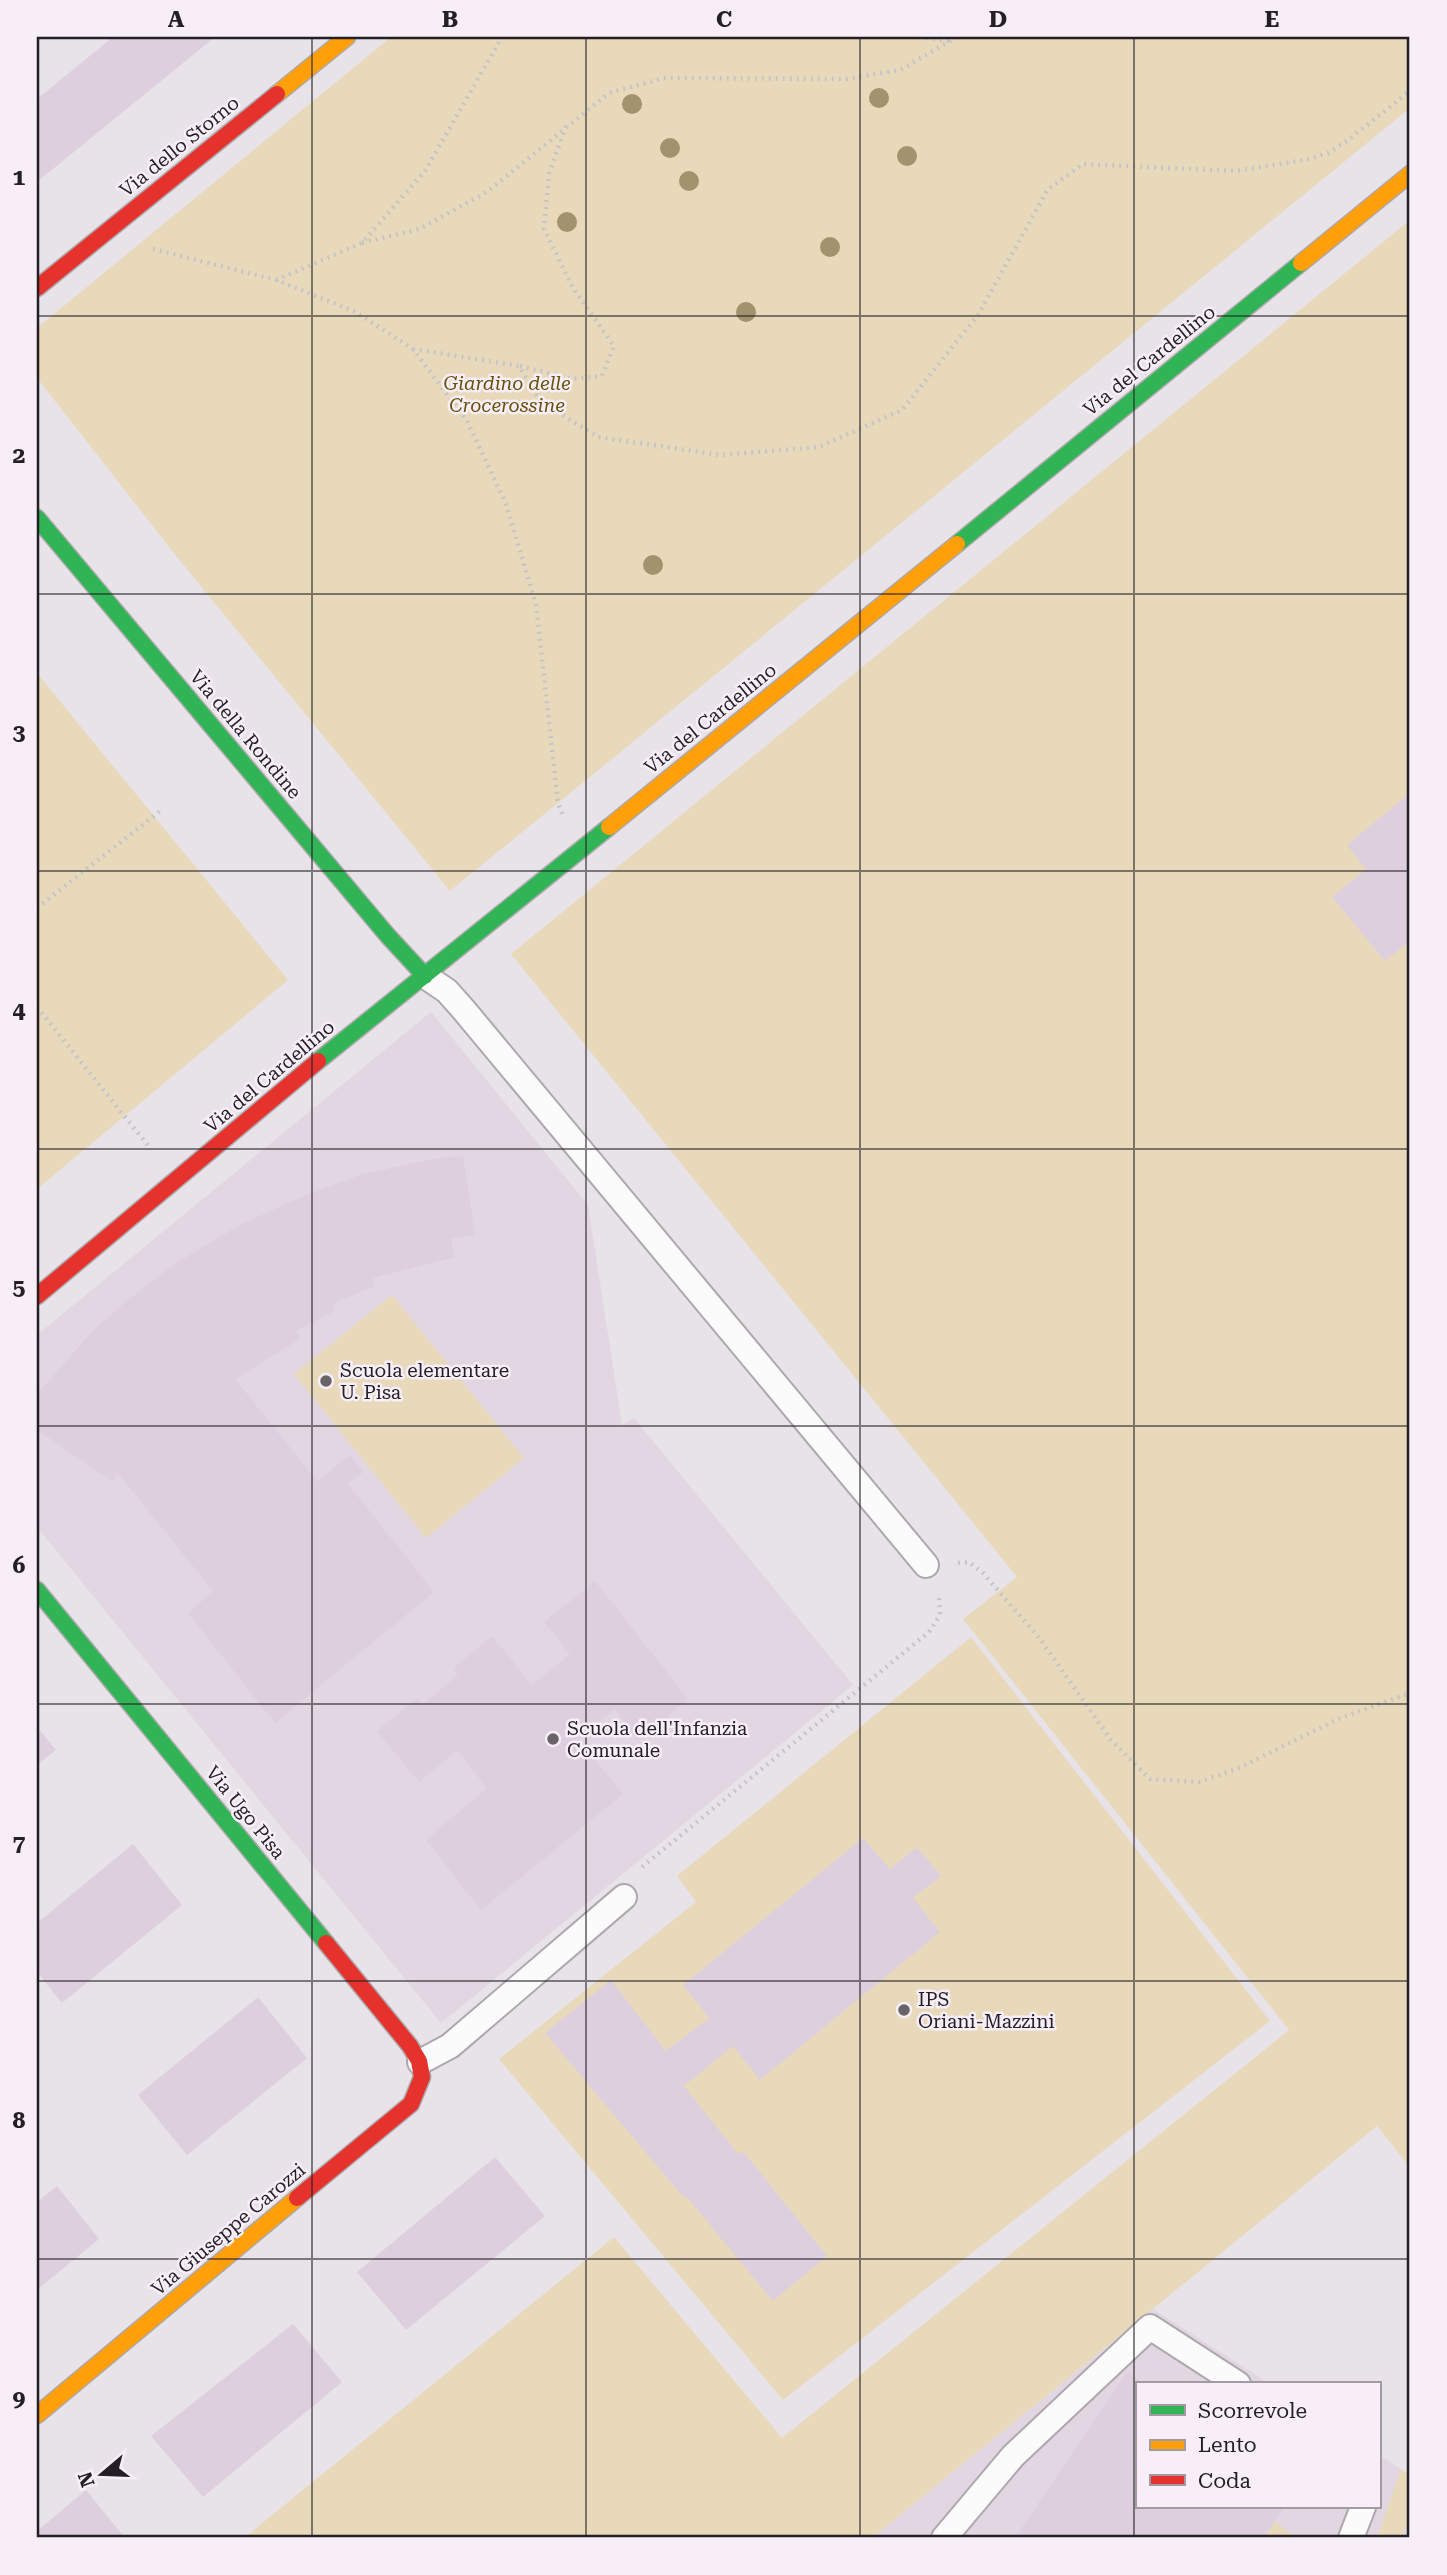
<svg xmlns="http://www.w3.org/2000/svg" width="1447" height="2575" viewBox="0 0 1447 2575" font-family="'Roboto Serif',serif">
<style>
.built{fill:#e1d6e1}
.green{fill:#e9d9bb}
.building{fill:#decfde}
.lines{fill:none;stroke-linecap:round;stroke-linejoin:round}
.lane-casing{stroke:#aca8ac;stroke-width:28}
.fast-casing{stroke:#aca8ac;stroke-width:19}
.slow-casing{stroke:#aca8ac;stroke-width:19}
.jam-casing{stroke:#aca8ac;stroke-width:19}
.path{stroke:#c7c4c7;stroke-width:4.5;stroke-dasharray:2 5;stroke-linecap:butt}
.lane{stroke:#fcfbfc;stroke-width:24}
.fast{stroke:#30b455;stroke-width:16}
.slow{stroke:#ff9f0a;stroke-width:16}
.jam{stroke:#e5322d;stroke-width:16}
.tree{fill:#a2936e}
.grid{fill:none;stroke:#231f23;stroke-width:2;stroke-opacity:0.55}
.poi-dot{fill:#686468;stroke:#f7eef7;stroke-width:2.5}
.labels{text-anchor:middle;stroke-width:5;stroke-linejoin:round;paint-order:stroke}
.street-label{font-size:19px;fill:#231f23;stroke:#f7eef7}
.park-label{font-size:19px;font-style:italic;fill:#69510b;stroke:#f7eef7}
.poi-label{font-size:19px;fill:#231f23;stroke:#f7eef7;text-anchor:start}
.neatline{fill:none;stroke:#231f23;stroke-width:2.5}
.grid-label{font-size:23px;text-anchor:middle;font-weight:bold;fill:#231f23}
</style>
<rect width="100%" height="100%" fill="#e8e3e8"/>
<path class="built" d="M431,1012L588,1205L622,1425L634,1418L853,1685L441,2023L37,1527V1335Z
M1153,2309L1270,2384H1137V2507H1379V2455L1410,2475V2538H872Z"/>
<path class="green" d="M391,37H1410V108L450,891L177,557L37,378V328Z
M1410,220V2167L1377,2126L872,2538H244L614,2237L782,2438L1289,2030L963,1619L1017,1577L511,954Z
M37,673L288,980L37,1189Z
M392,1295L524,1458L426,1538L294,1374Z
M971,1637L1270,2021L783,2400L499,2059L696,1902L677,1876Z
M1401,2469L1410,2475V2521L1402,2534L1408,2538H1383L1378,2535Z
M1275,2522L1296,2538H1264Z"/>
<path class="building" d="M113,37H215L37,182V99Z
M1410,793V941L1385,961L1332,897L1366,869L1347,845Z
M463,1155L475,1235L451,1239L455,1257L372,1278L376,1286L332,1304L336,1310L296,1331L300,1339L235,1379L317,1481L350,1455L363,1472L348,1484L434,1592L275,1723L188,1613L213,1591L117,1472L113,1482L37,1430V1394L93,1331L123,1304L176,1263L238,1226L301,1197L360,1175L418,1162Z
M595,1581L688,1699L638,1741L615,1709L578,1739L623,1794L481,1910L426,1840L487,1788L457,1750L419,1782L377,1731L417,1698L422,1705L458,1675L453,1669L492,1636L532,1685L570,1654L544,1622Z
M37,1727L56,1750L37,1765Z
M863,1838L890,1869L917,1847L941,1876L913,1898L940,1932L760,2080L733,2046L684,2086L738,2154L743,2151L827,2256L773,2301L686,2196L684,2198L545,2033L611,1980L666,2051L709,2018L683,1985Z
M133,1844L182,1905L62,2003L37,1972V1923Z
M258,1997L307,2058L187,2155L138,2095Z
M495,2157L545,2216L406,2330L357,2272Z
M57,2186L99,2239L37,2290V2202Z
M293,2324L342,2382L203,2497L151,2436Z
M1127,2372L1145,2384H1137V2507H1284L1264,2538H1015Z
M86,2490L125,2538H37V2531Z"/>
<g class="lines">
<defs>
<path id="lane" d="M425,976L447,991L463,1009L926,1565
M420,2062L450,2046L624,1897
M944,2538L1013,2456L1150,2327L1238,2384
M1351,2538L1363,2507"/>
<path id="fast" d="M37,518L388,936L425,976
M957,544L1301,263
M318,1061L609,827
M37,1590L326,1943"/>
<path id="slow" d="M277,94L347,37
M1301,263L1410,174
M609,827L957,544
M37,2415L297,2198"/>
<path id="jam" d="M37,288L277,94
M37,1296L318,1061
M297,2198L411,2104L422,2077L419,2061L410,2046L326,1943"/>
</defs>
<use href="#lane" class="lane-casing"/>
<use href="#fast" class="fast-casing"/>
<use href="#slow" class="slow-casing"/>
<use href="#jam" class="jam-casing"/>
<path class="path" d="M919,37L949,41
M362,243L419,229L487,192L609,93L664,78L846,79L900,70L957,37
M153,249L276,280L354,311L413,349L467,421L506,504L536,604L558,803L562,814
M276,280L362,243L425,171L502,37
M413,349L519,366L540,401L598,437L720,455L819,447L902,410L978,315L1048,189L1083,164L1236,171L1305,160L1328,153L1348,140L1410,91
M520,366L572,379L602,376L614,346L573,288L544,229L549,174L566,126
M37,908L160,811
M37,1007L150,1148
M958,1563L969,1562L983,1573L1040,1639L1111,1740L1150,1779L1199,1782L1239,1768L1338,1719L1410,1693
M642,1867L929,1632L940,1615L939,1595"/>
<use href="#lane" class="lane"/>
<use href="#fast" class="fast"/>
<use href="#slow" class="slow"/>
<use href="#jam" class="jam"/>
</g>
<g class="tree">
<circle cx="879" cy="98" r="10"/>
<circle cx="632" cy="104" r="10"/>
<circle cx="670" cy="148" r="10"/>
<circle cx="907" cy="156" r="10"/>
<circle cx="689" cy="181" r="10"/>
<circle cx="567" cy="222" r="10"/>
<circle cx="830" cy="247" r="10"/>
<circle cx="746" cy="312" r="10"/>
<circle cx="653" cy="565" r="10"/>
</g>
<path class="grid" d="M312,37V2538M586,37V2538M860,37V2538M1134,37V2538M37,316H1410M37,594H1410M37,871H1410M37,1149H1410M37,1426H1410M37,1704H1410M37,1981H1410M37,2259H1410"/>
<g class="poi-dot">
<circle cx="326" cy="1381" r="7"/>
<circle cx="553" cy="1739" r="7"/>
<circle cx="904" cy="2010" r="7"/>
</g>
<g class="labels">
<g class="street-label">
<text transform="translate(179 146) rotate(-39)" y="7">Via dello Storno</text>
<text transform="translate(1149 360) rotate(-39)" y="7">Via del Cardellino</text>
<text transform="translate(710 718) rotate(-39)" y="7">Via del Cardellino</text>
<text transform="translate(246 734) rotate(50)" y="7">Via della Rondine</text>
<text transform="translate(269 1076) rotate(-40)" y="7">Via del Cardellino</text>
<text transform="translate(246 1812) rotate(51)" y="7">Via Ugo Pisa</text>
<text transform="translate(228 2229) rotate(-40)" y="7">Via Giuseppe Carozzi</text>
</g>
<g class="park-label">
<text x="507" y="390">Giardino delle<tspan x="507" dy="22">Crocerossine</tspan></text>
</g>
<g class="poi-label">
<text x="340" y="1377">Scuola elementare<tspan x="340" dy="22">U. Pisa</tspan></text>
<text x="567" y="1735">Scuola dell'Infanzia<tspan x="567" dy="22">Comunale</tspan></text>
<text x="918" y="2006">IPS<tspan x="918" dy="22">Oriani-Mazzini</tspan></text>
</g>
</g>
<rect width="1447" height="2575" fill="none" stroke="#f7eef7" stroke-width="77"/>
<rect x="1136" y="2382" width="245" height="126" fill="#f7eef7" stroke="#a29ba2" stroke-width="2"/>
<rect x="1150" y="2405" width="35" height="10" fill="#30b455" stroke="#a29ba2" stroke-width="2"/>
<text x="1198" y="2418" font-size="21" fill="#231f23">Scorrevole</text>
<rect x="1150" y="2440" width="35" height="10" fill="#ff9f0a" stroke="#a29ba2" stroke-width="2"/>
<text x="1198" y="2452" font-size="21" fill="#231f23">Lento</text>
<rect x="1150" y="2475" width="35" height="10" fill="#e5322d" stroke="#a29ba2" stroke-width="2"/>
<text x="1198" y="2488" font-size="21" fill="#231f23">Coda</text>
<g transform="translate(102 2474) rotate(251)" stroke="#f7eef7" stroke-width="5" paint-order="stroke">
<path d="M0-5L12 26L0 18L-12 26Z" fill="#231f23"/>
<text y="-10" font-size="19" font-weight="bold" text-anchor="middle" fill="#231f23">N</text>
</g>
<rect x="38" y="38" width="1370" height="2498" class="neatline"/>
<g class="grid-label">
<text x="176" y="27">A</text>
<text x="450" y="27">B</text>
<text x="724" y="27">C</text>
<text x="998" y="27">D</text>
<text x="1272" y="27">E</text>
<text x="19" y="185">1</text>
<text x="19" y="463">2</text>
<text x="19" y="740">3</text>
<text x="19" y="1018">4</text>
<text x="19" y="1295">5</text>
<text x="19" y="1573">6</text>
<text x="19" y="1851">7</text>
<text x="19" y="2128">8</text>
<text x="19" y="2406">9</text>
</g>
</svg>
